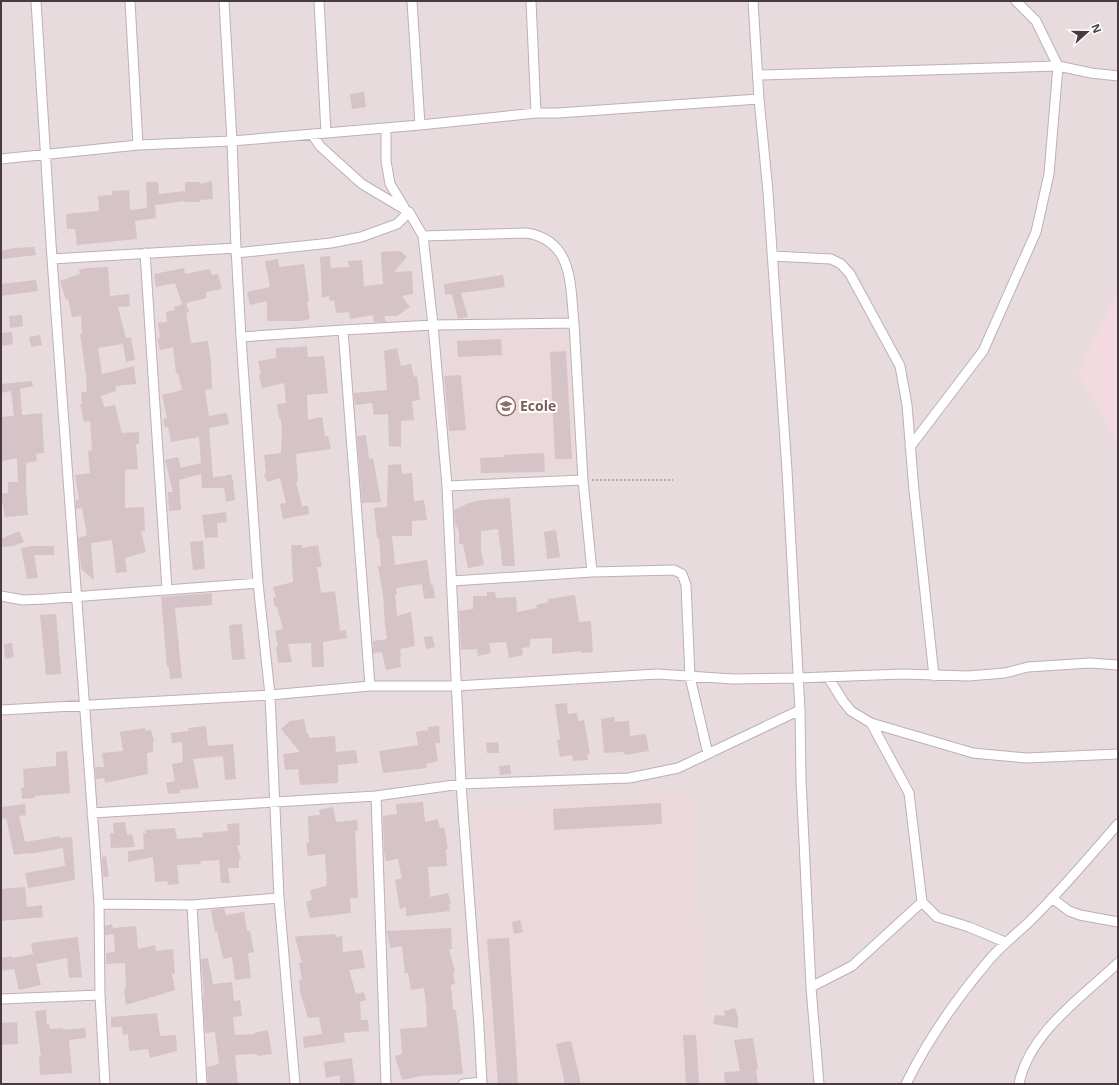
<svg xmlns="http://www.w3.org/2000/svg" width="1119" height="1085" viewBox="0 0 1119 1085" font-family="'Open Sans',sans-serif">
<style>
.residential{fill:#e7dbdd}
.commercial{fill:#f3dae1}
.education{fill:#ebd8db}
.building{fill:#d5c3c7}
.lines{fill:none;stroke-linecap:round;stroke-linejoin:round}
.minor-casing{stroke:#bfafb3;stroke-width:11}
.path{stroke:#bfa2a8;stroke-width:2;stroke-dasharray:2 2;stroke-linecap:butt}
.minor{stroke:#fff;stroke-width:9}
.labels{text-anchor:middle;stroke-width:4;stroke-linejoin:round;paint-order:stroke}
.education-label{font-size:14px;font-weight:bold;fill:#785e54;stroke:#fff;text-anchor:start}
</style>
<rect width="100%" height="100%" fill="#f4eced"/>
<path class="residential" d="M1,1H1118V1084H1Z"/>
<path class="commercial" d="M1118,290V442L1078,374Z"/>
<path class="education" d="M557,331L567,341L575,460L563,471L464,475L454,463L447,348L459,338Z
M692,794L712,1084H490L474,808Z"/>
<path class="building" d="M364,92L366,107L352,109L350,94Z
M212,181L213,199L200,200L201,202H185V201L155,205L156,218L135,221L137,239L77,245L75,229H67L66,214L99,211L98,196L112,195V191L129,190L130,210L147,208L146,182H158L159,194L185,191V182H200V184Z
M34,247L36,255L1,259V251L14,248Z
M400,251L407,257L394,272L412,271L413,294L402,296L410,307L397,316H384L386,322H374L373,315L350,319L349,312L336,313L334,300L330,301L329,296L322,298L320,257L330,256L331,268L349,267L348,261L362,260L364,286L383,284L381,252Z
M278,259L279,267L304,264L309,301L307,302L310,319L301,321H267V301L250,305L247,292L270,287L265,261Z
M108,267L110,296L129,294L130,306L118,307L126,338L131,337L135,360L126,362L123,344L98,348L102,374L134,366L136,384L115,386L116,391L101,396L104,407L115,405L122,433L139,432V444H136L138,469L125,470V508L144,507L145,531H141L146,552L125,558L127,572L116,573L112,540L91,543L94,580L81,569L78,538L87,535L82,508L76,509V500L79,499L75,475L90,473L88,451L92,450L90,421L84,422L80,404H82L81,392H87L86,375L80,334H82L81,316L72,317L68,299L66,300L60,281L80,274L79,270L87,268Z
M184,268L185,274L210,269L212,275L218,274L222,289L206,292V298L182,304L175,283L156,287L154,274Z
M503,275L505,287L461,293L468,317L458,319L452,294L445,295L444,284Z
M36,280L38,291L1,296V284Z
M186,303L189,312L186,313L191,343L208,341L211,362L212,389L205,390L209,416L227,413L229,424L209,428L213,477L224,476L231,474L234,484H233L235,500L226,502L224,488H202L201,474L179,480L181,510L169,511L168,492H173L165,460L178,457L181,468L201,463L199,437L171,442L168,427L165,428L163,419L167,418L162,395L182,390L178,373H176L173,347L160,350L157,338H160L158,323L167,322L166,312L175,310L174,307Z
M22,315L23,326L10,328L9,316Z
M12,332L13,344L1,346V333Z
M40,335L42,345L31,347L29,337Z
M501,339L502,355L458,357L457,341Z
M307,346L308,357L324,356L328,393L307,395L308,420L322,417L325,437L328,436L331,449L296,454L298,481L296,482L302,506H308L309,514L283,519L280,504L286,503L280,478L267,482L264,474L266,473L264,455L281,453L282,432L281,419H279L277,404L286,403L284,383L262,388L259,375L261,374L258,361L276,358V348L290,347V348Z
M397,348L401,366L411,364L414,377L417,376L420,400L412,401L414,420L401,421V447L389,446L388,414L374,415L372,403L355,405L354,393L387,390L384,351Z
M566,351L572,459H555L550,352Z
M461,375L466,430L449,431L444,376Z
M32,381L33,386L20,389L22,415L42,413L44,453L36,454L37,461L26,463V488L28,515L5,517L1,494L8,493V482H18L17,458L2,461L1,417L14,416L11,391L1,393V384Z
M366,435L369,459L373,458L381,502L362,503L357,436Z
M544,453L545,472L481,473L480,458L504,457V455Z
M401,464L402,474L412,473L414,501L424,500L427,520L412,521V536H392L395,565L427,560L431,585H433L435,598L424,599L422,584L396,588L397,595H395L397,616L411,612L415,646L400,649L401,657H400L401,667L386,670L382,652L373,653V641L387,639L385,624L383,596L378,566H381L379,538H377L374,508L387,507L388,465Z
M510,498L515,566H502L501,547H500L498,529L481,531V549L484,565L468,568L463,544H459V532L455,523L454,510L469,503L482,500Z
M226,512L227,522L217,523L218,537L205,538L202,515Z
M556,530L560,557L547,559L544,532Z
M19,531L24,542L13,546L1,547V539Z
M203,541L205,569L193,570L190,542Z
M291,545H302V548L318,545L322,567H317L321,593L335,591L340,631L346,630L347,638L323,642L324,667H312L311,643L288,644L292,662L278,663L276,647L278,646L275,631L283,629L277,607H275L273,598L276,597L273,587L293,582Z
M32,546H54V555H34L38,578L27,579L21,548Z
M487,592H495L496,598L516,597L517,612L537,608L536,605L548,602V599L575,595L579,622L591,621L593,652L581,653V651L552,654V638L530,639V647L522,648L523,655L509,658L506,642L489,643L491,653L478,656L477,649L461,650L459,611L473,609V596H487Z
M212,593V605L175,608L182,678L170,679L169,667H167L161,597Z
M56,614L61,674L46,675L40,615Z
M242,624L245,659L232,660L229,625Z
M432,636L435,647L426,649L424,637Z
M12,643L14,657L5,659L4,644Z
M567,703L568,714L577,713L578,721L584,720L590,754H587L588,760L573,761L572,755L560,757L557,740L560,739L555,704Z
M614,717L615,722L629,721L630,736L646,734L649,751L625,755L624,752L604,753L601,719Z
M304,719L307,734H309V738L335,736L336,752L356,750L358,763L338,765V783L300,785L298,769L285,770L283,754L300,752L281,729L290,721Z
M206,726L208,746L233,744L236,779L225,780L223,756L193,759L199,788L180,790V793L168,794L166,783L175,781L172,764L183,762L182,742L172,743L171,733L189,731L188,728Z
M439,726L440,743H435L438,761L426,764L427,768L383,773L379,751L418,745L416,732L428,730V727Z
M145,728V731L151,730L154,742H153V752L147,753L148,774L105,783L104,778L96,779L95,767H104L102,753L123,751L120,732Z
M498,742L499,753H487L486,743Z
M67,751L70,793L34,796L35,798L22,799L21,788L24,787L23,769L56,766V752Z
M510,765L511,774L500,775L499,766Z
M423,802L425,822L438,819L440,828L444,827L448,849H446L447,866L428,867L430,897L448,893L451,903L449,904L450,911L406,916V907L400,909L395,880L402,878L398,859L386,861L384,852L383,816L397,814L396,804Z
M661,803L662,824L554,830L553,809Z
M25,804L26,815L19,816L25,842L60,836V838L72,837L75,880L28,888L25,873L65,866L63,848L29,854V853L14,855L6,818L1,819V807Z
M333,807L336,822L357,820L358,830L355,831L358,898H350L351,913L310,918L306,902L312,900L310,890L326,886V884H327L325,854L308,856L306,843L309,842L308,816L320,815L319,810Z
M125,822L127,835L132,834L135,847L111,848L110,833H114L113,823Z
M239,823L240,845H237L241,859H239V868H228L230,883H221L219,860L200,861L201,864L177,865L179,884L168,885L167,881L155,882L153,857L128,862V851L144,849L143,833H146L145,830L175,828L177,839L203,837L202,833L228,831L227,824Z
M106,856L109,877H103L102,857Z
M25,887L27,907L42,905L43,917L1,921V889Z
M224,908L226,915L244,912L247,931H250L254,952L248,953L251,978L235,980L232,957L223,959L217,931L215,932L211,910Z
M520,920L523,932L514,934L512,922Z
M112,924L114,934L105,935V926Z
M136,926L138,949L155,945L156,951L173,949L175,974H172L175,990L126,1005L124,989H126L125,963L106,964V953L115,952L113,928Z
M451,928L452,949H449L455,972L453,973L455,984L451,985L453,1010H456L463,1074L421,1076L402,1080L395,1056L402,1054L400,1029L427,1027L426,1012H427L424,988L411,990L408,973H405L402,946L390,948L387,931Z
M335,934L336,937L342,936L343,952L362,950L365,968L349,970L356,994L364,992L366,1000L360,1002L361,1020H368L369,1031L344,1033L345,1042L304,1048L303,1037L322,1034L319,1017L308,1018L300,992L299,980L302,979L299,963H302L295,937L306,935V936Z
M78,937L82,977L69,978L67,958L36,964L41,985L19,990L14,969L1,971V958L12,956V958L33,954L31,943Z
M509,938L518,1084H498L487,939Z
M208,958L213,984L232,982L234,1001L240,1000L242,1016L233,1017L235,1035L254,1034V1033L268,1030L272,1054L257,1056V1054L235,1055L238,1084H208L207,1067L219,1064L215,1032L205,1033L203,996H204L201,959Z
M735,1008L738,1017V1028L713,1024L715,1015L725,1016L724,1011Z
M46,1010L47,1024H49L50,1029L63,1028V1030L85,1028L86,1038L69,1040L72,1073L40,1075L39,1056H41L35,1011Z
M157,1013L160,1036L176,1035L177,1051L150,1058L148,1049L129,1051L128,1034L123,1035L122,1027H111V1017Z
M17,1022L18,1044L1,1045V1023Z
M683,1035H696L699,1084H686Z
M753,1038L758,1069H756L758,1084H725L724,1072L740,1071L734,1040Z
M571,1041L581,1084H565L556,1044Z
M352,1058L355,1084H340V1075L326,1078L324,1062Z"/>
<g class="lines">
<defs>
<path id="minor" d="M36,1L52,259L99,904L100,995L105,1084
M130,1L138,145
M224,1L232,141L236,248L241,337L258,583L270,695L279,898L295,1084
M319,1L326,133
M412,1L420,125
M531,1L536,113
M753,1L759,99L768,192L787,471L800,710L801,780L811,987L819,1084
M758,75L1058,66L1091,73L1118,76
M386,128V161L390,184L404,207
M312,134L320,146L332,157L362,184L409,212L423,236L433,325L447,486L461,784L479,1027L482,1084
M1,159L138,145L232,141L420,125L536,113H558L759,99
M423,236L527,233C574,241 570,286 574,323
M145,253L167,590
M236,253L331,243L361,237L397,224L409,212
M772,256L831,259L841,264L850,274L900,366L907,405L914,491L934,676
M52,259L236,248
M343,330L370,686
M241,337L343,330L433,325L574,323L583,480L592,572
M910,447L983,351L1036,232L1049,174L1058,66L1036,21L1016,1
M447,486L583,480
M452,581L592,572L674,570L682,574L686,585L690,677L708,754
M1,596L23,600L45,599L258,583
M828,677L843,701L851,711L871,723L973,753L1026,758L1118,754
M1,710L270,695L370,686H456L657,674L733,679L798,678L902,674L968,676L1005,673L1028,667L1090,663L1118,665
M871,723L909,793L922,902
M376,796L386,1084
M92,813L376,796L461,784L629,778L678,768L800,710
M1052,898L1069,911L1080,915L1118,922
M99,904L192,905L279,898
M192,905L202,1084
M811,987L852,966L922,902L937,917L969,927L1005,942
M1,999L100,995
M463,1084L482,1082
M906,1084C927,1041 954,1002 985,965C998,948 1013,937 1028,923C1060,892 1089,857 1118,824
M1019,1084C1029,1033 1082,997 1118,963"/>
</defs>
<use href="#minor" class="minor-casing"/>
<path class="path" d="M592,480H673"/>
<use href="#minor" class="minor"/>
</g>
<defs>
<symbol id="school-ring" viewBox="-11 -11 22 22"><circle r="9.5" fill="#fff" stroke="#8d6e63" stroke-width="1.5"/><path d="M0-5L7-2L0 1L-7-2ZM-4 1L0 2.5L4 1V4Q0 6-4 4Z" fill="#8d6e63"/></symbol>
</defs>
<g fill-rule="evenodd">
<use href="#school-ring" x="495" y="395" width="22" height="22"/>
</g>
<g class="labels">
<g class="education-label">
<text x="520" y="411">Ecole</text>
</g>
</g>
<rect width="1119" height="1085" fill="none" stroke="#483a3e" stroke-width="4"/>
<g transform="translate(1087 32) rotate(69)" stroke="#ffffff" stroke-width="3" paint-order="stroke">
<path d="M0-3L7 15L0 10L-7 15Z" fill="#483a3e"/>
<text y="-6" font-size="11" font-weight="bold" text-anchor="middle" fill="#483a3e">N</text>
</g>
</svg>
